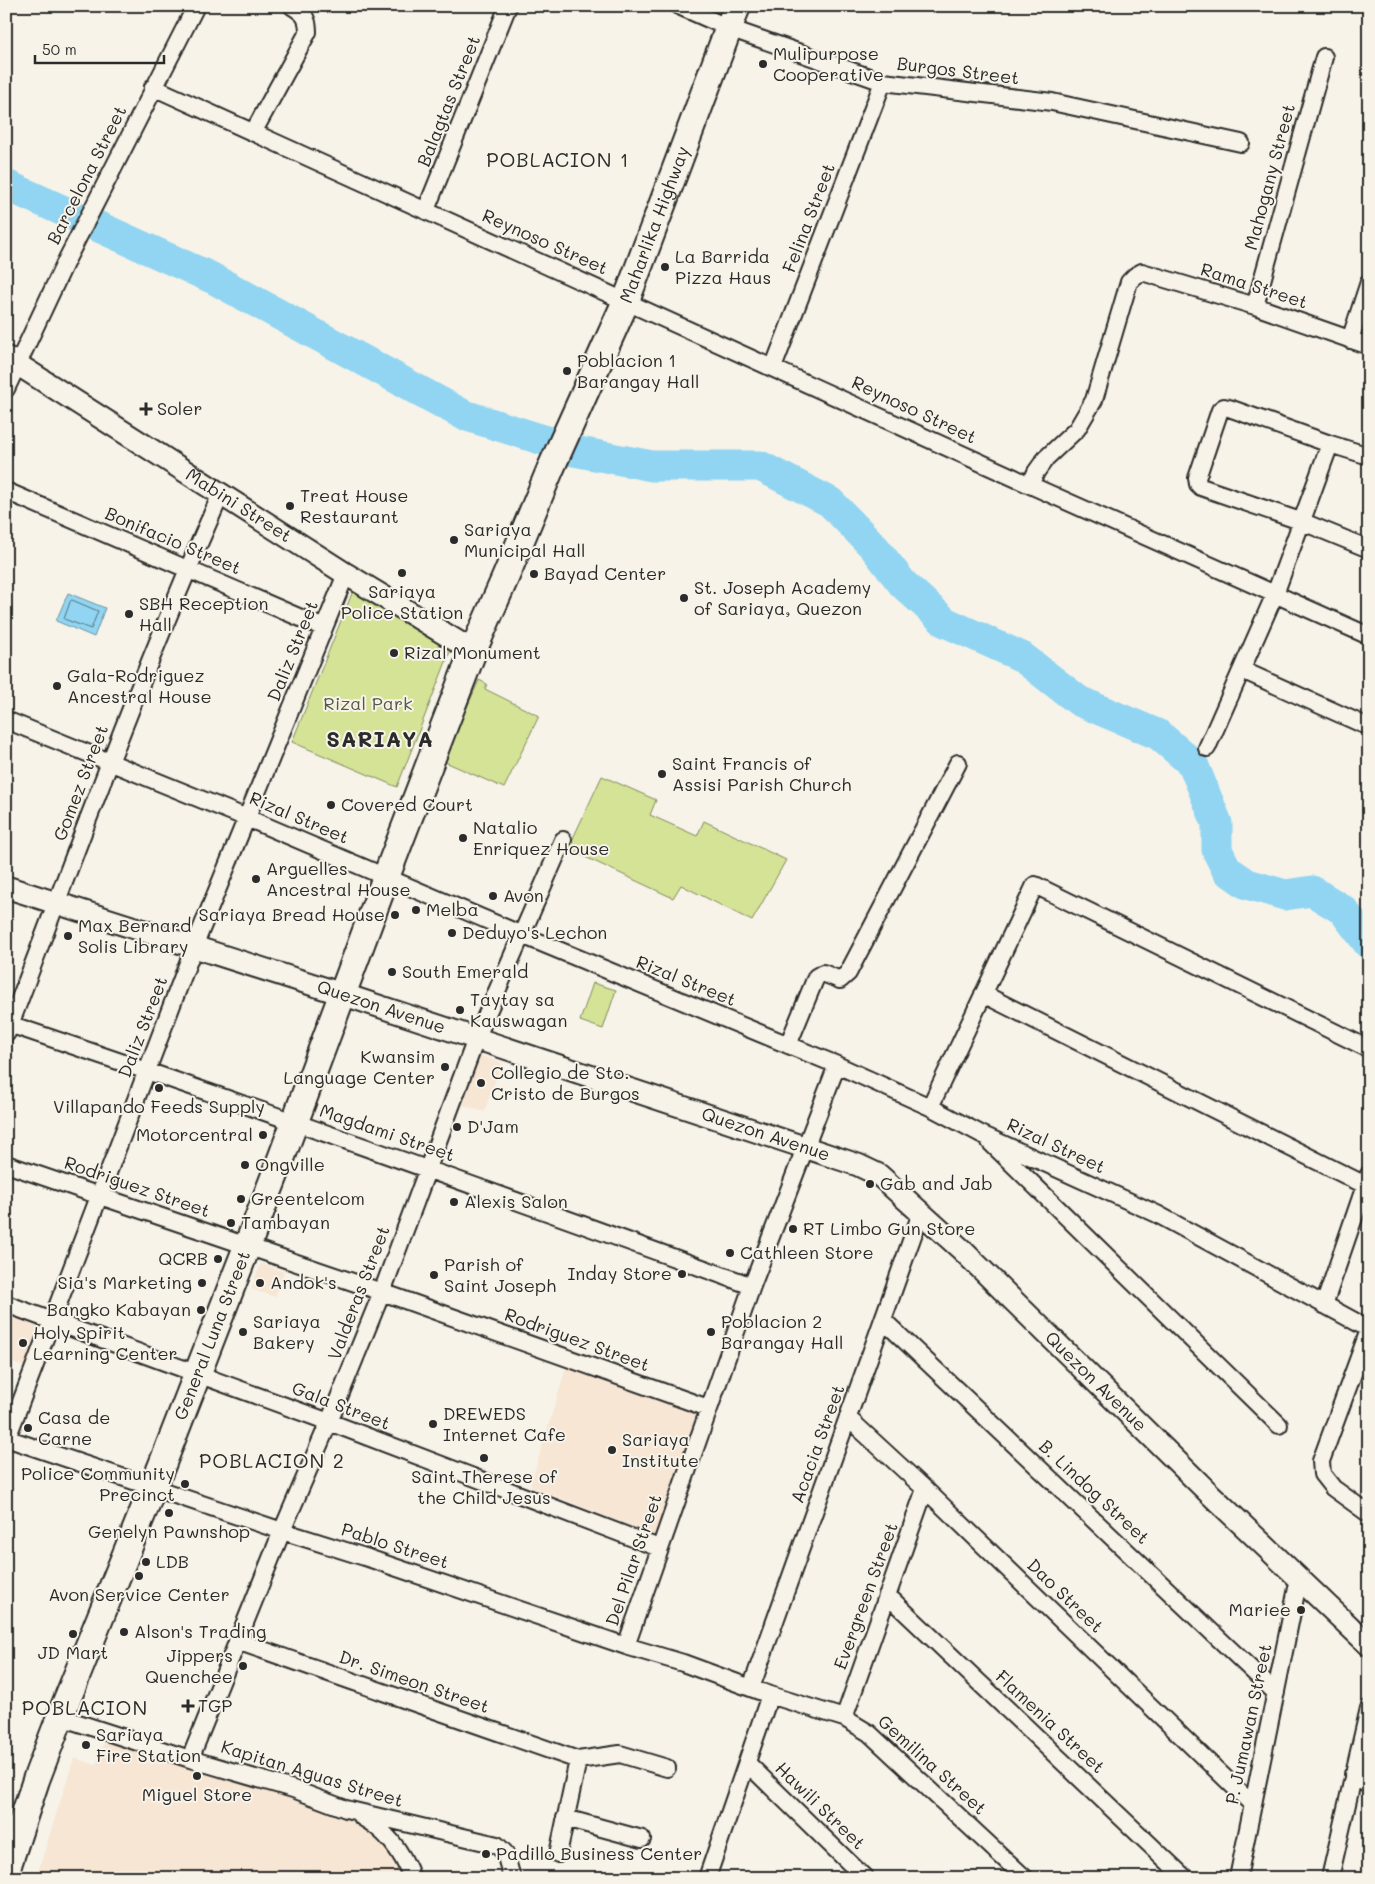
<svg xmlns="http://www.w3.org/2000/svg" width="1375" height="1884" viewBox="0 0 1375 1884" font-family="Mali,sans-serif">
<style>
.built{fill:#f7e6d4}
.green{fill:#d4e396;stroke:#808760}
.water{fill:#91d5f2;stroke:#6891a2}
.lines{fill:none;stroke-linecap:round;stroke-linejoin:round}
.shore{stroke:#546f7b;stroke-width:1}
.river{stroke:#91d5f2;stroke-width:31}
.minor-casing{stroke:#2b2b2b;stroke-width:20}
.tertiary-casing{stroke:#2b2b2b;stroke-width:25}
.primary-casing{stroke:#2b2b2b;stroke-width:30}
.minor{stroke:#f7f3e8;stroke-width:16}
.tertiary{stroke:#f7f3e8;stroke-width:21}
.primary{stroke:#f7f3e8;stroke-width:26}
.poi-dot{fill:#2b2b2b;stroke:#f7f3e8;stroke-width:2}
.labels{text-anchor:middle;stroke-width:4;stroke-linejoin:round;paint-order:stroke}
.poi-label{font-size:18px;fill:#2b2b2b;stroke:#f7f3e8;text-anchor:start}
.street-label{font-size:18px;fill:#2b2b2b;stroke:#f7f3e8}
.park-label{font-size:18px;fill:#555946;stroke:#f7f3e8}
.quarter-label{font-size:20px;letter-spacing:1px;fill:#2b2b2b;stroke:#f7f3e8}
.district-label{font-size:22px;font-weight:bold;letter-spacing:1px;fill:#2b2b2b;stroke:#f7f3e8}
</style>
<rect width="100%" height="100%" fill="#f7f3e8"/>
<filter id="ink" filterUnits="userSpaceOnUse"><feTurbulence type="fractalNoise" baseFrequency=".02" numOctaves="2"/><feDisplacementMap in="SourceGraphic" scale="10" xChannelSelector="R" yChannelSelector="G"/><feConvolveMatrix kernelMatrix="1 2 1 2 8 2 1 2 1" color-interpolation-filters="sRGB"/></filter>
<g filter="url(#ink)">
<path class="built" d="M479,1055L502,1063L484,1112L461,1104Z
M261,1263L284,1272L275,1297L251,1289Z
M6,1311L46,1325L30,1369L6,1361Z
M566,1368L696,1414L655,1536L530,1486Z
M106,1736L330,1809L352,1819L375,1831L410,1878H36L74,1758L96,1765Z"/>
<path class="green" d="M353,591L451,649L397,787L292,742Z
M479,680L487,684L485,689L539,716L504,788L443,761Z
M602,776L656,800L650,815L697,836L704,821L786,860L752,921L681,885L673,898L568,849Z
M593,983L616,990L603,1029L580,1021Z"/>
<path class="water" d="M68,593L105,608L94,637L56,621Z"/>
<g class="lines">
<path class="shore" d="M72,600L98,611L91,629L64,619L70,602Z"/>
<path class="river" d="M6,185L212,278L464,415L553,443L574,451L652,466H760L830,502L874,547L903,584L945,622L1022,657L1079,701L1159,735L1193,764L1217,823V850L1227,870L1247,884L1285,895L1312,891L1343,910L1369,944"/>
<defs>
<path id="minor" d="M679,6L729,28L883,82L1052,102L1241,143
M153,87L1030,485L1369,636
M254,131L308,32C308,18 304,13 292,6
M426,210L508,6
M1255,306L1324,57
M1350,340L1369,282
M773,368L883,82
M6,389L67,259L196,6
M1369,456L1330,444L1229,408L1224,407L1220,410L1197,478L1198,484L1201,487L1303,522L1369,549
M1030,485L1036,472L1046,458L1077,429L1094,400L1129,282L1135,276L1142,272L1255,306L1369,346
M6,491L324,628
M1242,670L1362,724
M6,720L247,818L522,935L837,1065L930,1107L981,1134L1157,1214L1369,1329
M1207,748L1275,594L1330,444
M983,994L1365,1185
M6,1023C256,1107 504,1196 752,1286
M7,1033C76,852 142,670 221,494
M788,1045L816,977L823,973L840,980L848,973L958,763
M930,1107L1035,885L1369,1049
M990,1142L1279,1425
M6,1164L382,1292L708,1408
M6,1304L329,1422L659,1548
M1324,1305L1369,1174
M883,1320L1276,1693
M1369,1330L1321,1461L1322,1474L1333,1488L1369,1514
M848,1418L925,1489L1253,1805
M6,1438L282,1531L368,1558L626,1646L683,1663L770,1695L844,1718L869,1733L1025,1878
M6,1441L194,947L346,574
M887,1595L1185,1878
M237,1641L578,1760L558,1854
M626,1646L752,1286L837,1065
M751,1688L921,1213
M60,1717L190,1759L293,1789L346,1809L497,1845L505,1853L512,1878
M844,1718L925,1489
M190,1759L282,1531L329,1422L382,1292L476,1039L563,840
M578,1760L620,1754L667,1768
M747,1763L865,1878
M1353,1774L1369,1786
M362,1817C387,1831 402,1851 412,1878
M565,1818L642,1839
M707,1878L770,1695
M1238,1878L1299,1578
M1330,1878L1369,1708"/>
<g id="tertiary">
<path id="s1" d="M6,357L346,574L473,651"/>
<path id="s2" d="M6,887L342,994L858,1165L879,1175L962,1250L1209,1493L1369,1645"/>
</g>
<g id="primary">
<path id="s3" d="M6,1871L36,1780L60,1717L162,1465L278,1167L386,877L473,651L506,576L550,470L626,301L737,6"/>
</g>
</defs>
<use href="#minor" class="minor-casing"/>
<use href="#tertiary" class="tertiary-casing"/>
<use href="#primary" class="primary-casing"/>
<use href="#minor" class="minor"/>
<use href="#tertiary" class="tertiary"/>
<use href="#primary" class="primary"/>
</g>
</g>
<g class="poi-dot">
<circle cx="763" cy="64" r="5"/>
<circle cx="665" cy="267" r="5"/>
<circle cx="567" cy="371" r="5"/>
<path d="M143.5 401.5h5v5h5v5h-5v5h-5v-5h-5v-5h5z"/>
<circle cx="290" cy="506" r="5"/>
<circle cx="454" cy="540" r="5"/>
<circle cx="402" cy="573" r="5"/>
<circle cx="534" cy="574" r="5"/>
<circle cx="684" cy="598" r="5"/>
<circle cx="129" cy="614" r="5"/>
<circle cx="394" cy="653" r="5"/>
<circle cx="57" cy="686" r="5"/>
<circle cx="662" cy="774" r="5"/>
<circle cx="331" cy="805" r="5"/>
<circle cx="463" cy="838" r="5"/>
<circle cx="256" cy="879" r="5"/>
<circle cx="493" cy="896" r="5"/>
<circle cx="416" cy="910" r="5"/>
<circle cx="395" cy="915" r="5"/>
<circle cx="452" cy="933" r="5"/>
<circle cx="68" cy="936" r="5"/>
<circle cx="392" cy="972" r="5"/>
<circle cx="460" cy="1010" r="5"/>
<circle cx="445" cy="1067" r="5"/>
<circle cx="481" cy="1083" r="5"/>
<circle cx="159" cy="1088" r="5"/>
<circle cx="457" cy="1127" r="5"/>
<circle cx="263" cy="1135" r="5"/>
<circle cx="245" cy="1165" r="5"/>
<circle cx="870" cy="1184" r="5"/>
<circle cx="241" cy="1199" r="5"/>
<circle cx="454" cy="1202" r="5"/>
<circle cx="231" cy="1223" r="5"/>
<circle cx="793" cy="1229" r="5"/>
<circle cx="730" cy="1253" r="5"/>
<circle cx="218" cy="1259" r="5"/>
<circle cx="682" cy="1274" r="5"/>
<circle cx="434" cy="1275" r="5"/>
<circle cx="202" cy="1283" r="5"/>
<circle cx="260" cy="1283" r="5"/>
<circle cx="201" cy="1310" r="5"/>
<circle cx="243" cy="1332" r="5"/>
<circle cx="711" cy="1332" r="5"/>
<circle cx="23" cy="1343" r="5"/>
<circle cx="433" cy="1424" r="5"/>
<circle cx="28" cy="1428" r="5"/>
<circle cx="612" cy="1450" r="5"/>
<circle cx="484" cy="1458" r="5"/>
<circle cx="185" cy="1484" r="5"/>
<circle cx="169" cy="1513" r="5"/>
<circle cx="146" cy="1562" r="5"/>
<circle cx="139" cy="1576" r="5"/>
<circle cx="1301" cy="1610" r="5"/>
<circle cx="124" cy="1632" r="5"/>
<circle cx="73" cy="1634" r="5"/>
<circle cx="243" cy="1666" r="5"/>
<path d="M185.5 1698.5h5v5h5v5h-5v5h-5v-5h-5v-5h5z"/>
<circle cx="86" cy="1745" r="5"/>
<circle cx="197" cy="1776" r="5"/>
<circle cx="486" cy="1854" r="5"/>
</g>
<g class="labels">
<g class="poi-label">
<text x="773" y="60">Mulipurpose<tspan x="773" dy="21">Cooperative</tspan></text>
<text x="675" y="263">La Barrida<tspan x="675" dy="21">Pizza Haus</tspan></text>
<text x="577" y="367">Poblacion 1<tspan x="577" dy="21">Barangay Hall</tspan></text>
<text x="157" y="415">Soler</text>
<text x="300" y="502">Treat House<tspan x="300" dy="21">Restaurant</tspan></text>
<text x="464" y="536">Sariaya<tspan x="464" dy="21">Municipal Hall</tspan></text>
<text x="544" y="580">Bayad Center</text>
<text x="694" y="594">St. Joseph Academy<tspan x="694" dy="21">of Sariaya, Quezon</tspan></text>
<text x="402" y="598" text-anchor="middle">Sariaya<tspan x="402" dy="21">Police Station</tspan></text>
<text x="139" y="610">SBH Reception<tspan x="139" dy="21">Hall</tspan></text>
<text x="404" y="659">Rizal Monument</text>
<text x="67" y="682">Gala-Rodriguez<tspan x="67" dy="21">Ancestral House</tspan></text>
<text x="672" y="770">Saint Francis of<tspan x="672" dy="21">Assisi Parish Church</tspan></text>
<text x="341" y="811">Covered Court</text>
<text x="473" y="834">Natalio<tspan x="473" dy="21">Enriquez House</tspan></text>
<text x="266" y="875">Arguelles<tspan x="266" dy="21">Ancestral House</tspan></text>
<text x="503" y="902">Avon</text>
<text x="426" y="916">Melba</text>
<text x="385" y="921" text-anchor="end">Sariaya Bread House</text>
<text x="78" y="932">Max Bernard<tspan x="78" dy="21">Solis Library</tspan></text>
<text x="462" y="939">Deduyo's Lechon</text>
<text x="402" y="978">South Emerald</text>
<text x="470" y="1006">Taytay sa<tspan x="470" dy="21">Kauswagan</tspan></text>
<text x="435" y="1063" text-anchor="end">Kwansim<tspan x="435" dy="21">Language Center</tspan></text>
<text x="491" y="1079">Collegio de Sto.<tspan x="491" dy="21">Cristo de Burgos</tspan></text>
<text x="159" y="1113" text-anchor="middle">Villapando Feeds Supply</text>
<text x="467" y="1133">D'Jam</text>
<text x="253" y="1141" text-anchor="end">Motorcentral</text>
<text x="255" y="1171">Ongville</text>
<text x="880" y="1190">Gab and Jab</text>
<text x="251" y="1205">Greentelcom</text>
<text x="464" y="1208">Alexis Salon</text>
<text x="241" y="1229">Tambayan</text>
<text x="803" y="1235">RT Limbo Gun Store</text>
<text x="740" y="1259">Cathleen Store</text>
<text x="208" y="1265" text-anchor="end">QCRB</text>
<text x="444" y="1271">Parish of<tspan x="444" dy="21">Saint Joseph</tspan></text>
<text x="672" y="1280" text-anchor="end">Inday Store</text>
<text x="192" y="1289" text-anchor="end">Sia's Marketing</text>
<text x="270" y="1289">Andok's</text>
<text x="191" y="1316" text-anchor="end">Bangko Kabayan</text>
<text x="253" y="1328">Sariaya<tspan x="253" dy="21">Bakery</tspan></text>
<text x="721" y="1328">Poblacion 2<tspan x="721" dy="21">Barangay Hall</tspan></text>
<text x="33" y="1339">Holy Spirit<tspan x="33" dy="21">Learning Center</tspan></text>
<text x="443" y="1420">DREWEDS<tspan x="443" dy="21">Internet Cafe</tspan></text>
<text x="38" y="1424">Casa de<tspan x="38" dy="21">Carne</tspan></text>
<text x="622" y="1446">Sariaya<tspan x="622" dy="21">Institute</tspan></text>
<text x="175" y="1480" text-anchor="end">Police Community<tspan x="175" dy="21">Precinct</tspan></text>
<text x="484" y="1483" text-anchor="middle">Saint Therese of<tspan x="484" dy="21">the Child Jesus</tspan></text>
<text x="169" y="1538" text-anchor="middle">Genelyn Pawnshop</text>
<text x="156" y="1568">LDB</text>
<text x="139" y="1601" text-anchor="middle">Avon Service Center</text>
<text x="1291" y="1616" text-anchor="end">Mariee</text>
<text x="134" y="1638">Alson's Trading</text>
<text x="73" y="1659" text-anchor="middle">JD Mart</text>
<text x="233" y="1662" text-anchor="end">Jippers<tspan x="233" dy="21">Quenchee</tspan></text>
<text x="198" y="1712">TGP</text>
<text x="96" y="1741">Sariaya<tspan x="96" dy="21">Fire Station</tspan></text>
<text x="197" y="1801" text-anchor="middle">Miguel Store</text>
<text x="496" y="1860">Padillo Business Center</text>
</g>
<g class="street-label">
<text transform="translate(958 71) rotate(7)" y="6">Burgos Street</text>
<text transform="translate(449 101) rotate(-68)" y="6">Balagtas Street</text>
<text transform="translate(87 175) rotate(-63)" y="6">Barcelona Street</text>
<text transform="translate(1270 177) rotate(-75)" y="6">Mahogany Street</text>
<text transform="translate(809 218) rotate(-69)" y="6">Felina Street</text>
<text dy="6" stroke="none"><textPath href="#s3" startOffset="1770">Maharlika Highway</textPath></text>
<text transform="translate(545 242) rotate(24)" y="6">Reynoso Street</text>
<text transform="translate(1254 286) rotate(18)" y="6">Rama Street</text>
<text transform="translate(914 410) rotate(25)" y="6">Reynoso Street</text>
<text dy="6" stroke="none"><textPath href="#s1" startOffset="276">Mabini Street</textPath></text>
<text transform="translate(173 541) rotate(23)" y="6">Bonifacio Street</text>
<text transform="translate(293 651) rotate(-68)" y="6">Daliz Street</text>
<text transform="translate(81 783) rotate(-69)" y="6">Gomez Street</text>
<text transform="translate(299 818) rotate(23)" y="6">Rizal Street</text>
<text transform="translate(686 981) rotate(22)" y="6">Rizal Street</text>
<text dy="6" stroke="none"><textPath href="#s2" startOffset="394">Quezon Avenue</textPath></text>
<text transform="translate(143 1027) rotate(-69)" y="6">Daliz Street</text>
<text transform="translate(387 1133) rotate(19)" y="6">Magdami Street</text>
<text dy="6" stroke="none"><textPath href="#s2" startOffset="799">Quezon Avenue</textPath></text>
<text transform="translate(1056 1146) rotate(25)" y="6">Rizal Street</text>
<text transform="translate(137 1187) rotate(19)" y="6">Rodriguez Street</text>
<text transform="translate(359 1293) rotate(-69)" y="6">Valderas Street</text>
<text dy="6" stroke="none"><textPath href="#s3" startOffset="574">General Luna Street</textPath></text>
<text transform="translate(577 1340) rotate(20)" y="6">Rodriguez Street</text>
<text dy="6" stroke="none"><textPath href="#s2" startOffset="1219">Quezon Avenue</textPath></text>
<text transform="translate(341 1406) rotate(21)" y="6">Gala Street</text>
<text transform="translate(818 1444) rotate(-70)" y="6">Acacia Street</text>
<text transform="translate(1094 1492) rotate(43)" y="6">B. Lindog Street</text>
<text transform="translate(395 1546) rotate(18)" y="6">Pablo Street</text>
<text transform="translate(634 1560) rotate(-71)" y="6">Del Pilar Street</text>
<text transform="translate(866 1596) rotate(-70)" y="6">Evergreen Street</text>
<text transform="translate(1065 1596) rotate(44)" y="6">Dao Street</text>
<text transform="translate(414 1682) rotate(19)" y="6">Dr. Simeon Street</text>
<text transform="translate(1050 1722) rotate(43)" y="6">Flamenia Street</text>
<text transform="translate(1249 1724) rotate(-78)" y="6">P. Jumawan Street</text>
<text transform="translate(932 1765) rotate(42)" y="6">Gemilina Street</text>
<text transform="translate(312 1774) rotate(17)" y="6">Kapitan Aguas Street</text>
<text transform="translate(820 1806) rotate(44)" y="6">Hawili Street</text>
</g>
<g class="park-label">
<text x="368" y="710">Rizal Park</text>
</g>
<g class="quarter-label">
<text x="558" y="167">POBLACION 1</text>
<text x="272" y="1468">POBLACION 2</text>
<text x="85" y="1715">POBLACION</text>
</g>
<g class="district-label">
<text x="380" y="747">SARIAYA</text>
</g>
</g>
<rect width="1375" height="1884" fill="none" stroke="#f7f3e8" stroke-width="25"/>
<rect x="12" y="12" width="1350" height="1859" fill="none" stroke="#2b2b2b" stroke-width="2" filter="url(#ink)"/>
<path d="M35 55v8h129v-8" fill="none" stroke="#2b2b2b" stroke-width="2.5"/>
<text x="42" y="55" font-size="15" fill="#2b2b2b" stroke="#f7f3e8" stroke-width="4" paint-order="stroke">50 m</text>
</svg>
